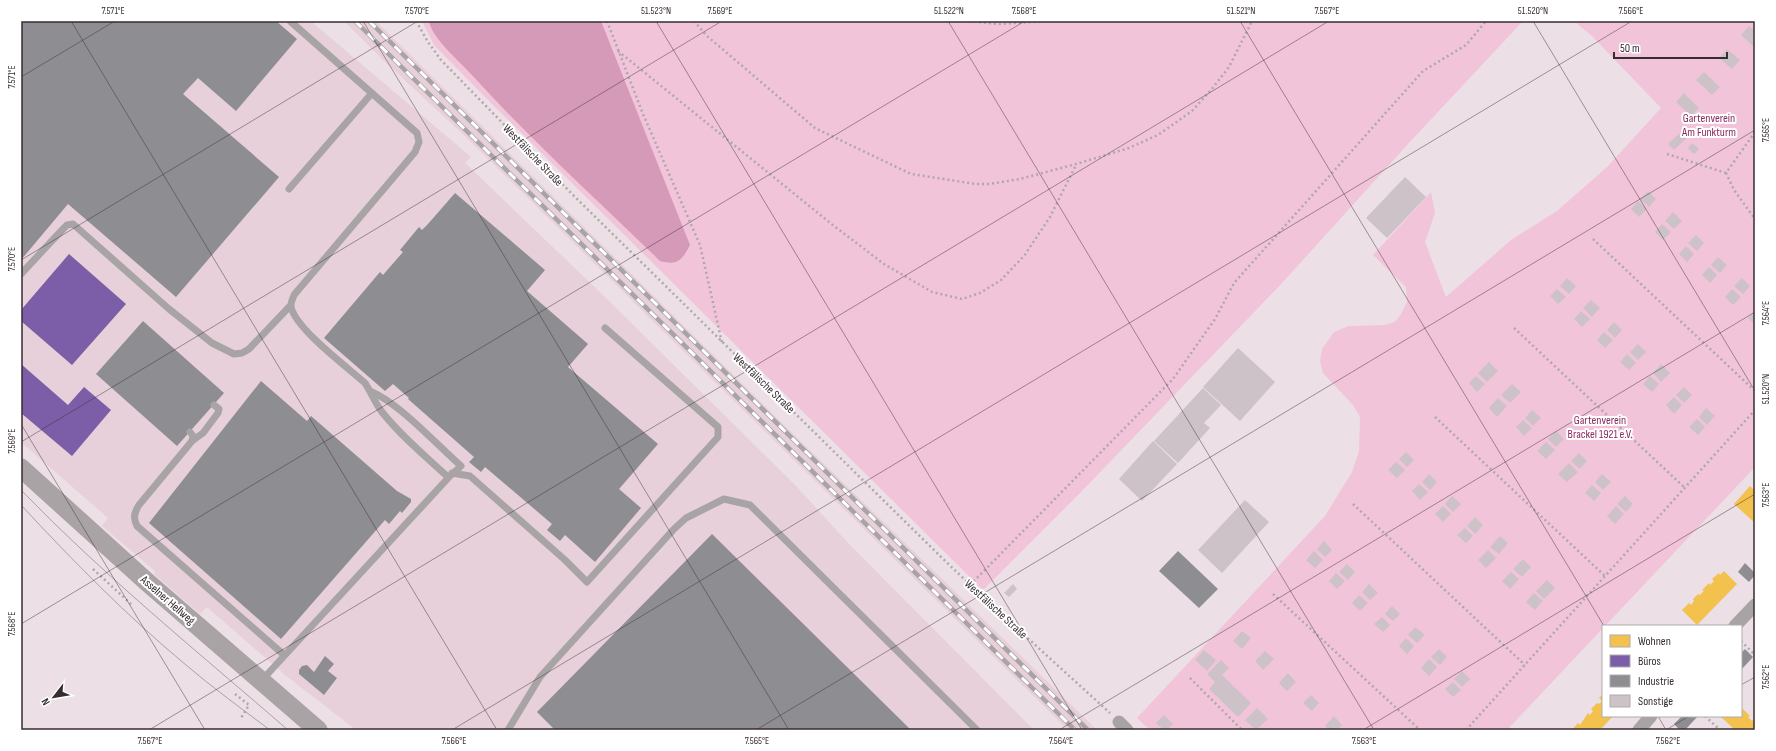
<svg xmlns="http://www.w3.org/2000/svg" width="1776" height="751" viewBox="0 0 1776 751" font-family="'Sofia Sans Condensed',sans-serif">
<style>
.built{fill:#e7d0da}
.green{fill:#f2c4da}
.water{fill:#d59ab8}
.homes{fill:#f2c14e}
.offices{fill:#7b5ea7}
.industry{fill:#8d8d92}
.building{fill:#cdc2c7}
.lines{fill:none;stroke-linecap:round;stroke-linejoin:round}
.path{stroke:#aea8aa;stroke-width:2.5;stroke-dasharray:2 3;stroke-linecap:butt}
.lane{stroke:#a8a4a5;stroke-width:7}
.street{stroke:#a8a4a5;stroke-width:13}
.secondary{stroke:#a9a3a5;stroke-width:19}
.tram{stroke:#aaa3a5;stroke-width:1}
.rail-casing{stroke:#aaa3a5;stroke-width:4.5}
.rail{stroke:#fff;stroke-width:3;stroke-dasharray:9;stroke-linecap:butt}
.ticks{fill:none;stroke:#372d31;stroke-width:1;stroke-opacity:0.45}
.labels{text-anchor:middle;stroke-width:4;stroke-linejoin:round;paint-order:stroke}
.park-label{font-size:12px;fill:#892c60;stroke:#fff}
.street-label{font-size:12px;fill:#372d31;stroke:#fff}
.neatline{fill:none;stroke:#372d31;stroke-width:1.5}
.ticks-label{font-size:10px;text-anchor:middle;fill:#372d31}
</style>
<rect width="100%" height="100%" fill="#ecdfe5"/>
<path class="built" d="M21,21H314L313,23L471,157L465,163L607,299L797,487L850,545L1034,730H356L285,675L207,607L200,614L154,574L155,571L102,526L108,518L21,442Z
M344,21H376L785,426L1097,730H1068L466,137L384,61Z"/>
<path class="green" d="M422,21H1523L1408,144L1283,282L1082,491L983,590L479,91L434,45Z
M1574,21H1755V467L1605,626H1603V628L1507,730H1150L1137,718L1325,516L1352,472L1359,451L1360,417L1353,405L1323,373L1320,361L1322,349L1334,332L1349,326L1384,325L1395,322L1401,314L1407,302L1406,287L1373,255L1431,192L1435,213L1425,242L1446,297L1511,240L1557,211L1607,167L1661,108L1592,36Z"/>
<path class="water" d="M429,21H601L690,245C682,260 678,266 660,261C596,199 530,139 470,73C458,60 432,38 429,21Z"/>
<path class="homes" d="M1750,486L1755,491V523L1734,504Z
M1724,571L1737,584L1697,625L1682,610L1689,603L1691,605L1694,601L1693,599L1698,594L1700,595L1704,591L1702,590L1709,583L1710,585L1714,581L1712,579L1719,573L1720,575Z
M1603,694V716H1613L1600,730H1572L1578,723L1580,725L1588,713L1590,715L1593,711L1591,709L1597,703L1599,704L1602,701L1599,698Z
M1743,709L1750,716L1748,717L1752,721L1754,719L1755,720V730H1735L1720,716H1741V711Z"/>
<path class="offices" d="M69,254L126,304L72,365L21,321V310Z
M21,364L68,405L84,387L111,410L72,456L21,413Z"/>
<path class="industry" d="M21,21H276L297,39L236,111L198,78L183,94L279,177L176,297L68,204L21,260Z
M455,193L545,270L527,291L588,344L568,367L658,444L619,489L641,508L595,562L565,535L560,541L547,530L552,524L485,467L481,472L469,462L474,457L408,399L409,398L393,384L385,391L324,338L380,272L383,275L403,252L400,250L419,227L422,230L428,224Z
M143,321L224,393L177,446L96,374Z
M261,381L307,421L311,416L397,491L411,499V502L402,513L400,511L389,524L385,520L281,639L149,523Z
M712,534L911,730H555L537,712Z
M1178,551L1218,589L1199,608L1159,571Z
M1745,563L1755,573V575L1749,582L1738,572Z
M1745,649L1753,657L1741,670V653Z
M325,656L334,664L328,671L337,678L324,695L299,674V670L302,666L307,665L314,672Z
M1682,716H1698L1685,730H1680L1674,724Z"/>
<path class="building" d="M1749,26L1755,31L1754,47L1741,35Z
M1727,49L1740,60L1732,69L1719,58Z
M1704,72L1720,87L1712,95L1696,80Z
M1684,93L1699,108L1691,116L1676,102Z
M1684,129L1689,136L1674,150L1668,144Z
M1692,143L1699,149L1694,154L1688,148Z
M1405,177L1426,197L1387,238L1366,218Z
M1648,191L1656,199L1649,207L1640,199Z
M1638,201L1647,209L1639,217L1631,209Z
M1673,212L1682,221L1674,229L1665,221Z
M1662,224L1671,232L1663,240L1655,232Z
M1696,235L1704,243L1697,251L1688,243Z
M1686,246L1694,254L1687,262L1679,254Z
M1718,257L1727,265L1720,273L1711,265Z
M1709,267L1717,275L1710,283L1702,275Z
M1567,278L1576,286L1569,294L1560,286Z
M1742,278L1750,286L1743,294L1734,286Z
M1557,289L1566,297L1558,304L1550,296Z
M1732,289L1741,297L1733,305L1725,297Z
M1591,300L1600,308L1592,317L1583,308Z
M1755,310V325L1748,318Z
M1581,311L1590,319L1582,327L1574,319Z
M1614,322L1622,330L1615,338L1607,330Z
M1604,332L1613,340L1605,348L1597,340Z
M1638,344L1646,352L1638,360L1630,352Z
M1238,348L1275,382L1240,421L1203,387Z
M1627,354L1636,363L1629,370L1620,362Z
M1489,362L1498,371L1487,382L1478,373Z
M1661,364L1670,373L1661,382L1653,373Z
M1476,376L1485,384L1477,392L1469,383Z
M1650,376L1659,384L1652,392L1643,384Z
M1512,384L1521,392L1510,403L1501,395Z
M1684,387L1692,395L1684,403L1676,395Z
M1203,388L1221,405L1204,423L1210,428L1178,463L1154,441Z
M1674,397L1682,405L1674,414L1666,405Z
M1498,398L1507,406L1497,417L1489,408Z
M1706,408L1715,416L1707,425L1699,417Z
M1532,410L1541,418L1533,426L1525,418Z
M1697,419L1705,427L1698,435L1689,427Z
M1523,420L1532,428L1524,436L1516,427Z
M1556,431L1564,439L1556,447L1548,439Z
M1153,441L1177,464L1142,501L1119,479Z
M1546,442L1555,450L1546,459L1537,451Z
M1406,452L1414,460L1407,467L1399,459Z
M1579,453L1587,461L1580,469L1571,461Z
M1396,462L1405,470L1397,478L1388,470Z
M1569,463L1578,472L1567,482L1558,474Z
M1429,474L1437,482L1430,490L1422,482Z
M1602,474L1611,482L1603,490L1595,482Z
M1419,484L1428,492L1420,500L1412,491Z
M1592,485L1601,493L1594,501L1585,493Z
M1452,496L1461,504L1453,512L1445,504Z
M1625,496L1633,504L1626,512L1617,504Z
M1245,500L1269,522L1222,573L1198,550Z
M1443,506L1451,514L1443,522L1435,514Z
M1616,506L1624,514L1615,524L1607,516Z
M1475,517L1483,525L1475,534L1467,526Z
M1465,528L1473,536L1466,543L1457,535Z
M1500,536L1508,543L1499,554L1490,547Z
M1324,541L1332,550L1325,557L1317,549Z
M1488,550L1496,558L1486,568L1478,560Z
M1314,551L1323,560L1315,568L1306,560Z
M1523,559L1531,567L1522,577L1513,569Z
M1347,564L1355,572L1348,580L1339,572Z
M1511,572L1519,579L1510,589L1502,581Z
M1336,573L1345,581L1337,589L1329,581Z
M1547,580L1555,588L1544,599L1536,591Z
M1013,584L1017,589L1009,597L1004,593Z
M1369,584L1378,593L1370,600L1362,592Z
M1534,593L1543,601L1535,610L1526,602Z
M1359,595L1368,603L1360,611L1352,603Z
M1392,606L1400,614L1393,621L1385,614Z
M1382,617L1390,625L1383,632L1374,624Z
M1415,627L1425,635L1417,643L1408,635Z
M1242,631L1251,638L1242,649L1233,641Z
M1406,638L1414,646L1407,654L1399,646Z
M1439,649L1447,657L1440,665L1431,657Z
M1204,650L1216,660L1207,671L1195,660Z
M1265,651L1274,659L1263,670L1255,661Z
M1429,659L1437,667L1429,676L1421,668Z
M1221,660L1229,668L1222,675L1251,703L1238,717L1209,689L1215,682L1207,674Z
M1462,671L1470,679L1462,687L1454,679Z
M1288,673L1296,682L1287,691L1279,683Z
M1453,682L1461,690L1453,697L1445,689Z
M1311,695L1319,703L1312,711L1303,703Z
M1257,708L1268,719L1256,730L1245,720Z
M1164,715L1173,724L1167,730H1164L1156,723Z
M1334,716L1342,725L1337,730H1329L1325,726Z"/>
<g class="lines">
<path class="path" d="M416,21L428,42L441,60L571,193L937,553L989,603L1110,713
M607,21L643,114L700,245L722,343
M694,21L707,36L815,128L911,174L976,184H989L1020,179L1076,164L1129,148L1158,135L1192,111L1211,90L1229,67L1252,21
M969,21L999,24L1048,21
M618,51L834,226L884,264L932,292L962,299L980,293L1001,280L1024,256L1050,217L1076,165
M1755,132L1726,173L1734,190L1755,219
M1667,154L1726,173
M1593,239L1755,391
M1514,328L1684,487
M1435,417L1605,576
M1353,504L1525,665
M93,569L131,604
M970,585L1173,379L1215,319L1234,283L1423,71L1466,45L1486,21
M1273,594L1420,730
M1741,641L1755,655
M1190,678L1242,730
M235,694L249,705L241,718
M1705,716L1720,730
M1466,730L1755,410"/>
<path class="lane" d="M290,21L417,133L419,142L415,152L294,295C293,299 290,303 291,307C296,329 347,367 365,383C371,392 375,403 382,412C401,436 426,457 448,477
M289,189L372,93
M21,274L62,230L67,225L73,224L169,309L212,343L234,354L242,353L249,349L291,305
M214,405L219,409L218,413L203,433L192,441L139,505C134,513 133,518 137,526L284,655
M190,432L193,436L192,441
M452,473L470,476L565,560L587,582L718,437V427L605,328
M262,680L450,476L461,466C437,445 400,404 372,392
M508,730L540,677L674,529L686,518L724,499L750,505L977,730"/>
<path class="street" d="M1735,626L1755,605
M1119,722L1127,730
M1639,730L1651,716"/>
<path class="secondary" d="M21,468L147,582L318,730"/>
<path class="tram" d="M21,490C104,576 198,652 288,730
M21,505C73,561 127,616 186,665C213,688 242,709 270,730"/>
<defs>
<path id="rail" d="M355,21L1075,730
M369,21L1088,730"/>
</defs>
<use href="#rail" class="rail-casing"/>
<use href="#rail" class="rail"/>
</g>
<path class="ticks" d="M71,21L497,730M363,21L789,730M656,21L1082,730M948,21L1374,730M1240,21L1604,626M1533,21L1755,391M21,77L115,21M21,260L418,21M21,424L205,730M21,442L722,21M21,624L1025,21M1741,685L1755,677M1658,716L1666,730M149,730L1329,21M452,730L1632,21M756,730L1755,130M1059,730L1755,312M1363,730L1755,494M1666,730L1689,716"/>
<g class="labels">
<g class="park-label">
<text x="1709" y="122">Gartenverein<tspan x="1709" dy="14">Am Funkturm</tspan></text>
<text x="1600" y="424">Gartenverein<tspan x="1600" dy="14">Brackel 1921 e.V.</tspan></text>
</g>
<g class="street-label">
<text transform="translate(533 155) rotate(46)" y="4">Westfälische Straße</text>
<text transform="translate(764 383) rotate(44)" y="4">Westfälische Straße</text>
<text transform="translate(168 600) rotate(41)" y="4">Asselner Hellweg</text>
<text transform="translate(996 609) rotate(43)" y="4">Westfälische Straße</text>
</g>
</g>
<rect width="1776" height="751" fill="none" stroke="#ffffff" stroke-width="44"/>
<rect x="1602" y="625" width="140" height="92" fill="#ffffff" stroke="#afabad"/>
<rect x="1610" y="635" width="20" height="12" fill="#f2c14e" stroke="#afabad"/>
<text x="1638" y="645" font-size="12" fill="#372d31">Wohnen</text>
<rect x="1610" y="655" width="20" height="12" fill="#7b5ea7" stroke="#afabad"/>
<text x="1638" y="665" font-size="12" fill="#372d31">Büros</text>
<rect x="1610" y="675" width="20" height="12" fill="#8d8d92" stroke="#afabad"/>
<text x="1638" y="685" font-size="12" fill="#372d31">Industrie</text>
<rect x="1610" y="695" width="20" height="12" fill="#cdc2c7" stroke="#afabad"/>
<text x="1638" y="705" font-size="12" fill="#372d31">Sonstige</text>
<g transform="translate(54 697) rotate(239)" stroke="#ffffff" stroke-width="3" paint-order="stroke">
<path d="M0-3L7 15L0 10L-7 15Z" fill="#372d31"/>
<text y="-6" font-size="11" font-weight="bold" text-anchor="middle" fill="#372d31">N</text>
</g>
<path d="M1614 52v6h113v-6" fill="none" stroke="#372d31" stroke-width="2"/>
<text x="1620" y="52" font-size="12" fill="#372d31" stroke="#ffffff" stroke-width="3" paint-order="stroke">50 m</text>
<rect x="22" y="22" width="1732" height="707" class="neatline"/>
<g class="ticks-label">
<text x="113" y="14">7.571°E</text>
<text x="417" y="14">7.570°E</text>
<text x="656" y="14">51.523°N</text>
<text x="720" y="14">7.569°E</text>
<text x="949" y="14">51.522°N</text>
<text x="1024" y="14">7.568°E</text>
<text x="1241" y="14">51.521°N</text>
<text x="1327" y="14">7.567°E</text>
<text x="1533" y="14">51.520°N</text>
<text x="1631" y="14">7.566°E</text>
<text transform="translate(11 77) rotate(-90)" y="4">7.571°E</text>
<text transform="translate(1765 130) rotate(-90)" y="4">7.565°E</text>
<text transform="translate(11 259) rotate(-90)" y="4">7.570°E</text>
<text transform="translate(1765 313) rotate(-90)" y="4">7.564°E</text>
<text transform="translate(1765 389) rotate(-90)" y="4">51.520°N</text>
<text transform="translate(11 441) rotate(-90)" y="4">7.569°E</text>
<text transform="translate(1765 495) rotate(-90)" y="4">7.563°E</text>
<text transform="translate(11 624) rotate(-90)" y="4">7.568°E</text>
<text transform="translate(1765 677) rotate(-90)" y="4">7.562°E</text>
<text x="150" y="744">7.567°E</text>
<text x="454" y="744">7.566°E</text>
<text x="757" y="744">7.565°E</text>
<text x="1061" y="744">7.564°E</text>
<text x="1364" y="744">7.563°E</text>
<text x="1668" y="744">7.562°E</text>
</g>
</svg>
